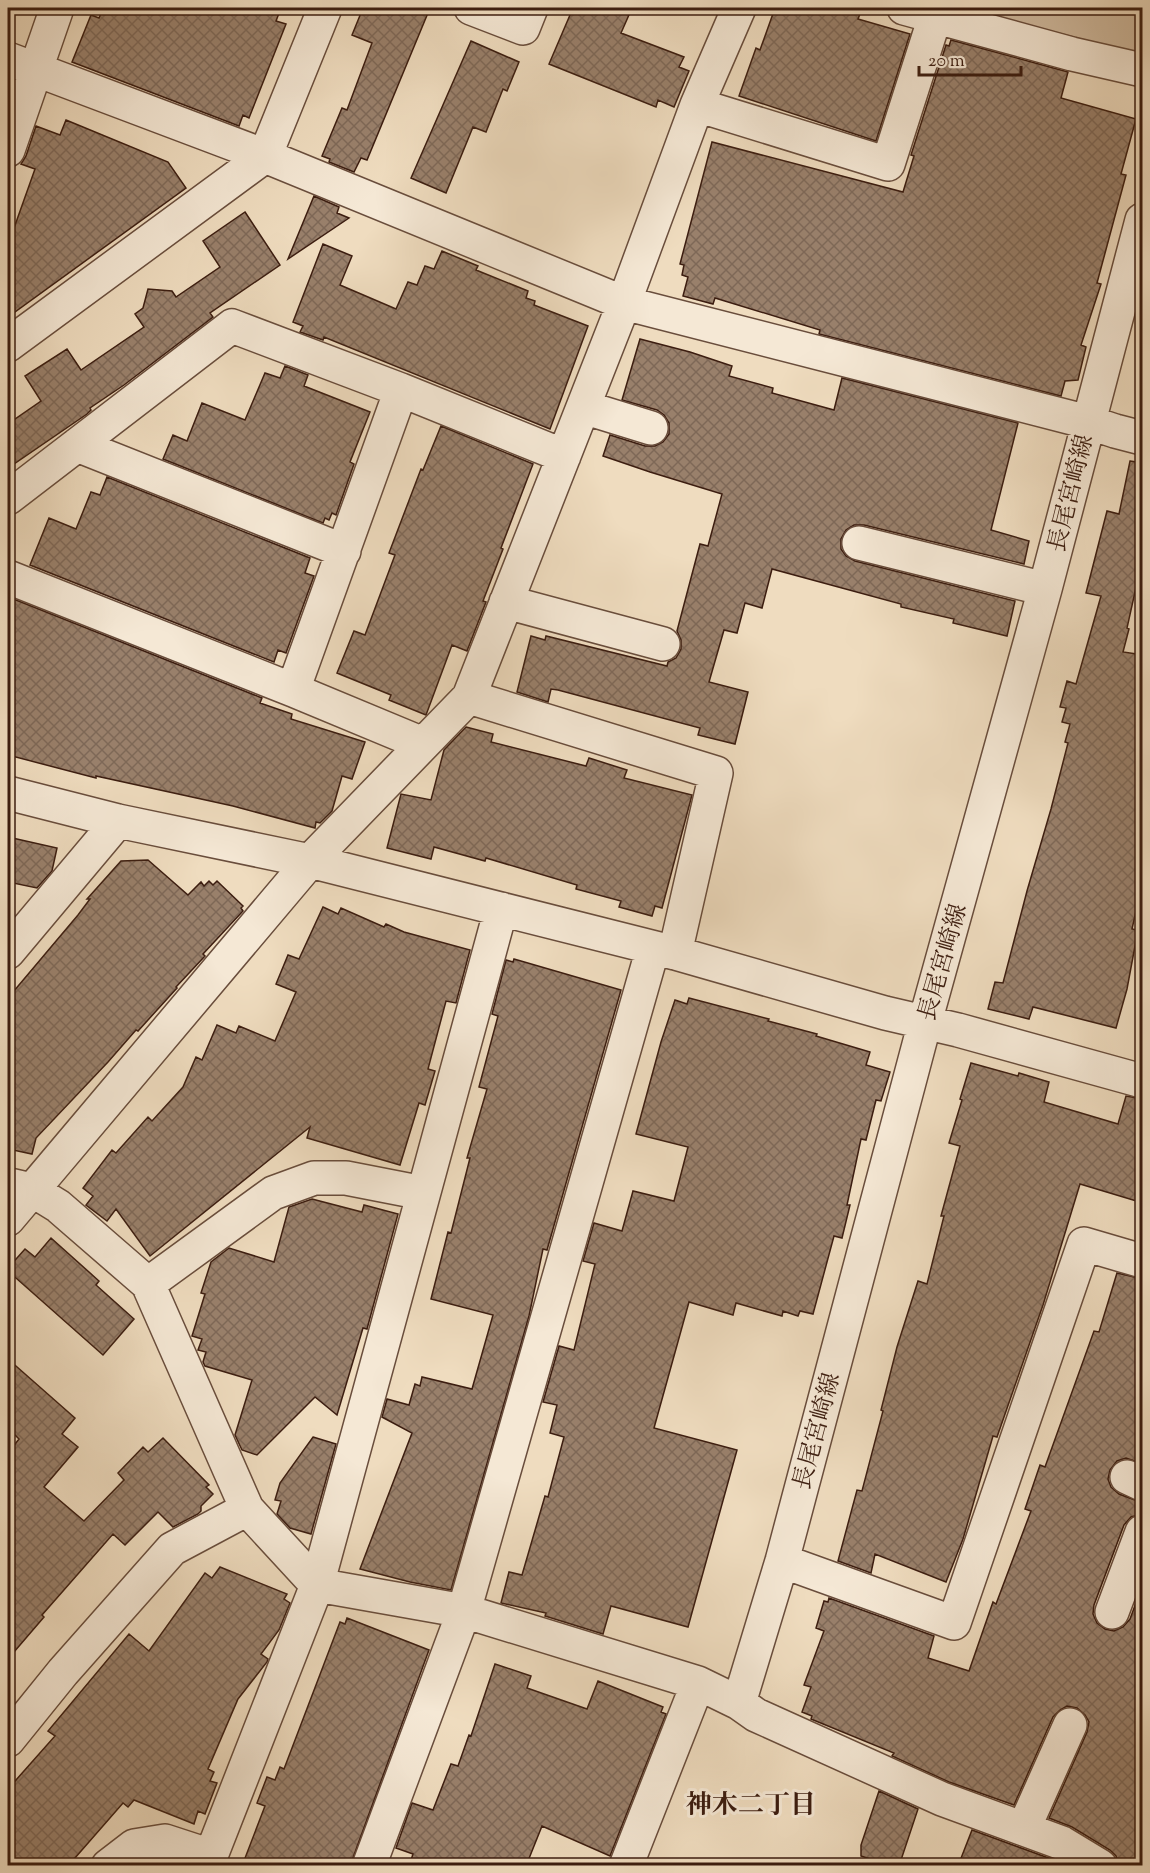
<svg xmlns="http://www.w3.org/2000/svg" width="1150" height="1873" viewBox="0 0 1150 1873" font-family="'Sorts Mill Goudy','Noto Serif JP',serif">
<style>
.park{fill:#d1bca1;stroke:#866c58;stroke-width:1.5}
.building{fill:url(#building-cross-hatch);stroke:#3c1d10;stroke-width:1.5}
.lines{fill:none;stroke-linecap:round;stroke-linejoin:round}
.minor-casing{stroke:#694d3c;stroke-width:36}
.minor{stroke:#f5e8d5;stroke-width:33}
.labels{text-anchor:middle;stroke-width:6;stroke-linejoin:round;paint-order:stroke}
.street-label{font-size:24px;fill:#3c1d10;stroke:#f5e8d5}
.neighbourhood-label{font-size:26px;font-weight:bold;fill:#3c1d10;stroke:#f5e8d5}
</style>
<defs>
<pattern id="building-cross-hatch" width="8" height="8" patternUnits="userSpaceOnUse" patternTransform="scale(1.5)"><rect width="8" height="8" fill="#99806b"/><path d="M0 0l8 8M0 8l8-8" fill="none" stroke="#7e6857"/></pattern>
</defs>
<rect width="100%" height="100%" fill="#efdcbf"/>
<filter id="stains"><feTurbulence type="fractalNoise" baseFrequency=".00333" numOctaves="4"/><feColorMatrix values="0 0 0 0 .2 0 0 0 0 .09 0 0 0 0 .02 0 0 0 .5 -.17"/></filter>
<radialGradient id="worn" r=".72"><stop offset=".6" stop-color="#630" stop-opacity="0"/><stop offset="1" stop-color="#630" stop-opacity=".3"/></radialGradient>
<path class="park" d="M964,8H1142V55Z"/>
<path class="building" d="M103,8H281L276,21L286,24L249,118L243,115L239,126L72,62L91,15L99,18Z
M363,8H430L367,160L361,158L354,172L329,162L330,159L322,156L342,108L347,110L372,43L352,35Z
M573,8H632L621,33L684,57L679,67L689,71L674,107L658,100L656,107L549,64Z
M775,8H840L860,14L858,19L910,34L876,141L739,96L756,48L760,50Z
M951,40L1068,72L1061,98L1136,119L1121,174L1126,175L1097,283L1101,284L1081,345L1086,347L1078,380L1065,381L1061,396L819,334L820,330L715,298L713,304L683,296L688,277L682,275L684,265L680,264L712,142L903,192L914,156L911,155L946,45L949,46Z
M471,41L519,62L507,91L503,89L486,132L473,127L446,193L411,178Z
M66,120L168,162L186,188L8,317V245L35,169L21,164L26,156L36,126L60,135Z
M314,196L339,207L337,213L349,218L288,259Z
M245,212L280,265L210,313L213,317L124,385L90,408L91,410L87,414L8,468V424L41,401L25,376L67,349L81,370L144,327L135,314L143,308L148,289L172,291L176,297L220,267L203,241Z
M323,244L352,256L340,285L396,309L408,282L417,285L425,266L434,269L442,251L478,266L476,270L528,291L526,298L535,301L534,305L588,326L550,429L324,337L323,340L300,332L303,326L293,322Z
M640,339L690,352L732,366L729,376L773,388L772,393L834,410L842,378L1018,423L991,530L1029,541L1024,564L864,525H854L846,530L841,539V549L846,556L855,561L1015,601L1007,636L953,623L954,619L901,607V604L772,569L762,608L745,603L737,633L724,630L709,682L748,692L735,744L698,735L700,728L558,690L551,689L548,702L517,692L531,636L545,640L546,636L667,666L668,662L676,658L681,649V640L677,631L700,544L708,546L722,494L650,472L603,456L610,435L645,446H655L663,442L669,434V423L664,415L657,410L622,400Z
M285,366L308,375L304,386L370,412L350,462L354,464L336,515L332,513L329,520L325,518L323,523L163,459L173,435L187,441L202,403L245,420L265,373L280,378Z
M441,426L533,464L501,548L503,549L483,601L486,602L467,651L452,645L426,715L389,700L391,695L337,673L354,631L365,635L395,555L389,553L421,469L423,470Z
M1130,461L1143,463V556L1127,628L1129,629L1123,652L1143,655V880L1132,929L1138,930L1127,989L1116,1028L1033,1007L1029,1019L988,1009L995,982L1003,983L1027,891L1051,809L1068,743L1065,742L1070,724L1062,722L1066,708L1060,707L1067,681L1076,684L1101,596L1086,593L1107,511L1119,514Z
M107,477L310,558L305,573L314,576L286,653L278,650L274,662L30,565L49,518L76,529L91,492L100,495Z
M8,599L16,600L262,698L260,703L292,714L291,719L365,742L352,779L342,776L332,811L320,823L316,822L315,828L233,806L96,776V778L8,755Z
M466,727L493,734L491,742L586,766L589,758L627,770L624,778L692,795L662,908L655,906L652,916L619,907L621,901L576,889L577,885L486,858L485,861L434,847L431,859L387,848L401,794L431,800L444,750Z
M8,837L57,848L52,871L37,888L8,882Z
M148,860L188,895L201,882L204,886L209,881L213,885L217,881L243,906L241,908L243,911L203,954L205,956L176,987L177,988L138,1031L136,1030L108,1062L36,1138L32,1154L8,1149V998L78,915L90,899H87L121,861Z
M323,907L338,914L341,908L384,927L386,924L404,932L470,950L456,1003L446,1001L428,1069L435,1071L425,1105L419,1103L400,1165L307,1138L310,1127L150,1256L116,1209L107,1221L86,1205L93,1196L83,1188L112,1150L116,1153L148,1117L152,1121L183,1087L196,1057L202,1060L217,1025L236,1033L239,1026L275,1041L296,992L276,984L288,955L299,959Z
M514,959L621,990L547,1250L543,1249L529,1316L451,1590L410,1582L360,1569L412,1433L382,1417L387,1399L409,1405L415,1384L420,1386L422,1377L472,1389L493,1315L431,1299L448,1232L451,1233L470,1158H467L487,1089L479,1087L498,1016L492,1014L506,960L513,962Z
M689,998L769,1019L768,1021L817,1034L816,1036L870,1052L866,1065L890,1072L881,1101L876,1100L866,1140L861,1139L847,1205H850L842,1238L834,1236L813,1314L800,1311L798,1316L783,1311L782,1316L736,1303L733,1315L689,1302L654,1428L737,1450L688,1627L611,1606L603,1634L545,1616L546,1613L501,1603L509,1572L522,1575L545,1496L548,1497L564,1437L550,1433L557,1405L543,1402L559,1346L574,1350L595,1264L583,1261L594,1223L622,1231L633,1191L674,1201L688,1147L636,1134L661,1042L675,1000L687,1004Z
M971,1063L1018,1076L1019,1073L1049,1082L1044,1102L1118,1124L1126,1096L1143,1099V1203L1080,1184L1043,1305L997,1437L993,1436L963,1539L946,1582L875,1554L871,1573L838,1561L857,1490L862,1491L883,1411L881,1410L897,1347L918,1281L927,1284L944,1216H941L960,1146L949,1143L962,1100L960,1099Z
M312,1199L362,1212L364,1205L398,1214L367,1329L363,1328L337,1415L315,1397L257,1455L242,1450L235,1435L252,1380L205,1366L203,1362L206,1352L198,1350L202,1339L192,1336L205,1294L201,1293L211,1262L229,1248L274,1262L289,1207Z
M51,1238L99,1281L96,1285L134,1319L103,1355L8,1271V1268L25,1249L35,1257Z
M1117,1273L1143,1279V1464L1126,1458L1117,1461L1110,1470L1108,1479L1111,1487L1119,1494L1143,1503V1514L1131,1517L1124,1525L1094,1605L1093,1614L1097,1623L1105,1629L1114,1631L1123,1627L1130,1619L1143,1584V1866H1119L1116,1856L1110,1850L1072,1827L1049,1818L1087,1732L1089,1722L1085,1715L1077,1708L1067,1706L1060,1710L1053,1717L1014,1805L949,1782L892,1756L894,1753L811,1719L812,1716L802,1712L811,1687L804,1685L824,1631L816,1628L824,1601L828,1602L829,1598L934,1636L928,1658L969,1671L993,1602L996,1604L1031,1511L1025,1509L1040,1465L1045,1467L1094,1331L1099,1332Z
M8,1359L75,1418L62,1434L78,1447L44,1487L84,1521L124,1480L118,1473L143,1447L148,1452L163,1438L209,1485L206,1487L213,1494L201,1506V1511L198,1514L173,1527L158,1512L125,1545L113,1534L42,1615L44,1617L8,1659V1453L19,1439L8,1428Z
M313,1437L336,1444L311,1534L290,1528L277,1514L281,1501L275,1500L280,1483Z
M220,1567L287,1594L284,1599L290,1603L279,1630L261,1654L268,1659L267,1662L238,1699L208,1769L214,1772L210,1781L217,1783L205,1814L198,1811L194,1824L134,1800L128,1807L123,1803L68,1866H8V1789L55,1736L48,1731L129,1634L149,1651L205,1573L212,1578Z
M347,1618L429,1650L350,1866H242L265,1806L257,1803L267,1777L275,1780L280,1767L284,1769L340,1622L345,1624Z
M495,1664L531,1676L527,1688L587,1709L598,1681L663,1707L661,1712L666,1714L610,1856L542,1826L526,1866H409L413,1854L396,1848L412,1803L433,1810L451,1764L458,1766L469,1735L471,1736Z
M879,1791L918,1809L899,1866H891L861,1856V1845Z
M972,1830L1054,1860L1063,1866H958Z"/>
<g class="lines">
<defs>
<path id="minor" d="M471,8L523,28L531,8
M904,8L1072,54L1142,70
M8,59L265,156L624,303L1088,422L1115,431L1142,438
M697,105L888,164L935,17
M8,150L57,8
M8,345L265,156L325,8
M583,407L651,428
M77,445L344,551
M8,498L232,326L401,390L564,456
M859,543L1045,589
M8,577L293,690L423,744
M506,602L663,644
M293,690L401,390
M469,697L716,773L675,953
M8,793L118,821L310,861L675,953L885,1013L958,1030L1142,1081
M8,952L118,821
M10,1185L32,1190L58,1206L148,1284L247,1509L317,1585L464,1611L698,1683L739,1703L756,1715L942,1799L1062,1843L1100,1866
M8,1219L310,861L469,697L624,303L697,105L739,8
M148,1284L273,1193L314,1178H346L423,1193
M1127,1477L1142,1484
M782,1561L954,1623L1084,1244L1142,1261
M1112,1612L1142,1532
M739,1703L782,1561L925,1022L1045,589L1142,220
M8,1740L63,1672L172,1549L247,1509
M1024,1828L1070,1725
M108,1866L134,1846L165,1841L211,1856
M207,1866L317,1585L501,909
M369,1866L464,1611L653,948
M626,1866L698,1683"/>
</defs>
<use href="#minor" class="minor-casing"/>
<use href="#minor" class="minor"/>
</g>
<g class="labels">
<g class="street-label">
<text transform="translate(1070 493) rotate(-76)" y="8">長尾宮崎線</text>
<text transform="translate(942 962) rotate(-74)" y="8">長尾宮崎線</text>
<text transform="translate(816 1431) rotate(-75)" y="8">長尾宮崎線</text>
</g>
<g class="neighbourhood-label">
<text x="751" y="1813">神木二丁目</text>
</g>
</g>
<rect width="1150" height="1873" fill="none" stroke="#efdcbf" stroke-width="30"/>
<rect x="9" y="9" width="1132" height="1855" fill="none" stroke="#3c1d10" stroke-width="3"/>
<rect x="15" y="15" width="1120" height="1843" fill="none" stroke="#3c1d10" stroke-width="1.5"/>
<path d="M919 66v9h102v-9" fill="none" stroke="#3c1d10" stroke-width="3"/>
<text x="928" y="66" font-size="18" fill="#3c1d10" stroke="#f5e8d5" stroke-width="4.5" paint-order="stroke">20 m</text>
<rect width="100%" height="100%" filter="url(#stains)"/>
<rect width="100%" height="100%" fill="url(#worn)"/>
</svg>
